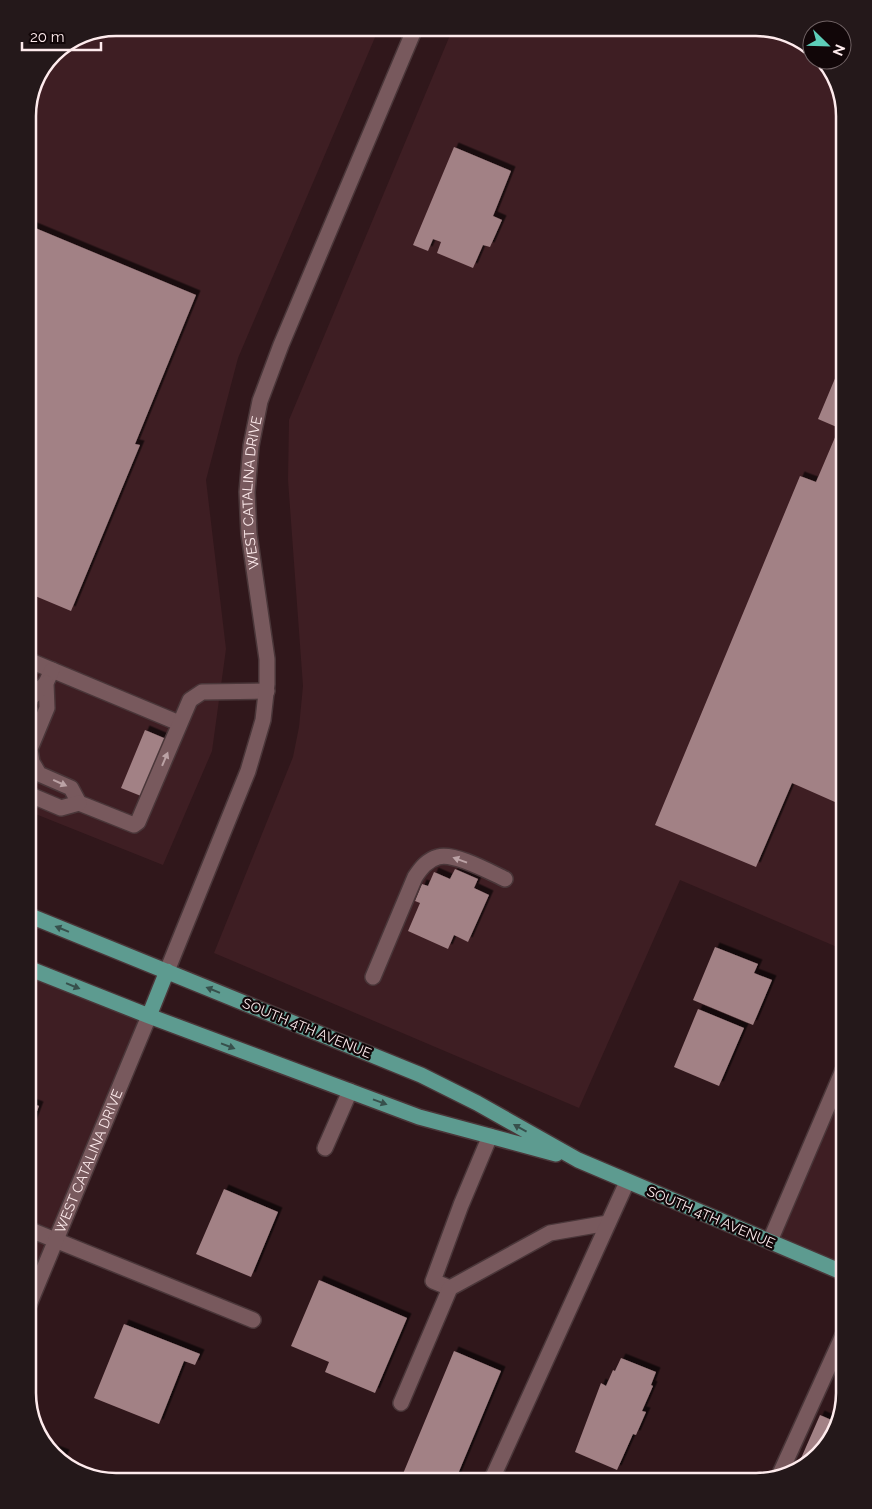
<svg xmlns="http://www.w3.org/2000/svg" width="872" height="1509" viewBox="0 0 872 1509" font-family="Raleway,sans-serif">
<style>
.built{fill:#3e1e23}
.building{fill:#a28185;filter:url(#shadow)}
.lines{fill:none;stroke-linecap:round;stroke-linejoin:round}
.minor-casing{stroke:#4a3639;stroke-width:18}
.major-casing{stroke:#4a3639;stroke-width:18}
.minor{stroke:#78595d;stroke-width:15}
.major{stroke:#5d9b90;stroke-width:15}
.oneway{fill:#bba2a5}
.oneway2{fill:#37504c}
.labels{text-anchor:middle;stroke-width:4.5;stroke-linejoin:round;paint-order:stroke}
.street-label{font-size:14px;fill:#feebed;stroke:#110608}
.rim{fill:none;stroke:#feebed;stroke-width:2.5}
</style>
<defs>
<filter id="shadow"><feDropShadow dx="4.5" dy="-4.5" stdDeviation="0" flood-color="#0009"/></filter>
</defs>
<rect width="100%" height="100%" fill="#30171b"/>
<path class="built" d="M116,28H379L238,358L206,480L226,649L212,751L163,865L28,811V111L54,53L83,34Z
M453,28H762L805,43L812,50V60H820L835,77L844,116V950L680,880L579,1108L214,953L293,757L299,727L303,686L288,480L289,420Z
M28,968L149,1016L28,1307Z
M844,1065V1273L770,1241Z"/>
<path class="building" d="M454,147L511,171L493,216L502,220L490,247L483,245L473,268L437,253L441,242L433,239L428,251L413,245Z
M28,225L196,295L135,444L140,445L71,611L28,593Z
M844,357V806L792,783L756,867L655,825L800,476L816,482L839,428L818,419Z
M145,730L171,741L146,798L121,788Z
M455,869L478,879L474,888L489,895L468,942L454,935L448,949L408,931L420,903L415,901L422,884L428,886L434,872L450,879Z
M715,947L758,964L754,973L772,980L753,1025L693,1000Z
M698,1009L744,1028L719,1086L674,1067Z
M28,1102L39,1106L28,1135Z
M224,1189L278,1212L251,1277L196,1254Z
M319,1280L407,1318L375,1393L325,1372L329,1362L291,1346Z
M124,1324L200,1354L195,1365L184,1361L159,1424L94,1398Z
M454,1351L501,1371L455,1481H400Z
M621,1358L656,1372L651,1385L653,1386L642,1411L646,1412L636,1435L633,1434L617,1470L575,1452L601,1383L606,1386L613,1370L615,1371Z
M820,1415L836,1422L830,1442L795,1472Z
M52,1449L65,1454L62,1461L60,1458Z"/>
<g class="lines">
<defs>
<g id="minor">
<path d="M28,660L179,723"/>
<path d="M52,670L46,683L47,708L30,749L32,762L39,774L71,788L79,803L134,825L138,822L190,700L202,692L267,691"/>
<path d="M28,701L46,683"/>
<path d="M28,794L61,808L79,803"/>
<path id="s1" d="M167,971L248,771L263,720L267,684V659L249,534L247,492L251,446L260,401L281,345L415,28"/>
<path d="M373,977L415,877C421,868 427,860 438,857C454,852 490,872 505,879"/>
<path d="M325,1148L350,1091"/>
<path d="M28,1229L253,1320"/>
<path d="M770,1241L844,1068"/>
<path d="M450,1288L433,1281L461,1205L490,1136"/>
<path id="s2" d="M28,1307L149,1016"/>
<path d="M401,1403L450,1288L550,1233L608,1223"/>
<path d="M779,1476L844,1333"/>
<path d="M491,1481L627,1182"/>
</g>
<path id="major" d="M28,915L421,1075L477,1103L578,1160L844,1273
M28,968L149,1016L419,1117L556,1154
M149,1016L167,971"/>
</defs>
<use href="#minor" class="minor-casing"/>
<use href="#major" class="major-casing"/>
<use href="#minor" class="minor"/>
<use href="#major" class="major"/>
</g>
<defs><path id="oneway-solid" d="M-6-.8H1V-3.2L6.5 0L1 3.2V.8H-6Z" transform="scale(1.25)"/></defs>
<g class="oneway">
<use href="#oneway-solid" transform="translate(165 759) rotate(-67)"/>
<use href="#oneway-solid" transform="translate(60 783) rotate(24)"/>
<use href="#oneway-solid" transform="translate(460 860) rotate(-160)"/>
</g>
<g class="oneway2">
<use href="#oneway-solid" transform="translate(62 929) rotate(-158)"/>
<use href="#oneway-solid" transform="translate(73 986) rotate(22)"/>
<use href="#oneway-solid" transform="translate(213 990) rotate(-158)"/>
<use href="#oneway-solid" transform="translate(228 1046) rotate(21)"/>
<use href="#oneway-solid" transform="translate(380 1102) rotate(20)"/>
<use href="#oneway-solid" transform="translate(520 1128) rotate(-151)"/>
</g>
<g class="labels">
<g class="street-label">
<text dy="5" stroke="none"><textPath href="#s1" startOffset="498">WEST CATALINA DRIVE</textPath></text>
<text transform="translate(307 1028) rotate(22)" y="5">SOUTH 4TH AVENUE</text>
<text dy="5" stroke="none"><textPath href="#s2" startOffset="158">WEST CATALINA DRIVE</textPath></text>
<text transform="translate(711 1217) rotate(23)" y="5">SOUTH 4TH AVENUE</text>
</g>
</g>
<path d="M0 0H872V1509H0ZM116 36H756A80 80 0 0 1 836 116V1393A80 80 0 0 1 756 1473H116A80 80 0 0 1 36 1393V116A80 80 0 0 1 116 36Z" fill="#24181a" fill-rule="evenodd"/>
<path class="rim" d="M116 36H756A80 80 0 0 1 836 116V1393A80 80 0 0 1 756 1473H116A80 80 0 0 1 36 1393V116A80 80 0 0 1 116 36Z"/>
<g transform="translate(827 45) rotate(113)"><circle r="24" fill="#110608" stroke="#706264"/>
<path d="M0-4L9 19L0 12L-9 19Z" fill="#5dceb9"/>
<text y="-8" font-size="14" font-weight="bold" text-anchor="middle" fill="#feebed">N</text>
</g>
<path d="M22 42v8h79v-8" fill="none" stroke="#feebed" stroke-width="2.5"/>
<text x="30" y="42" font-size="15" fill="#feebed" stroke="#110608" stroke-width="4" paint-order="stroke">20 m</text>
</svg>
